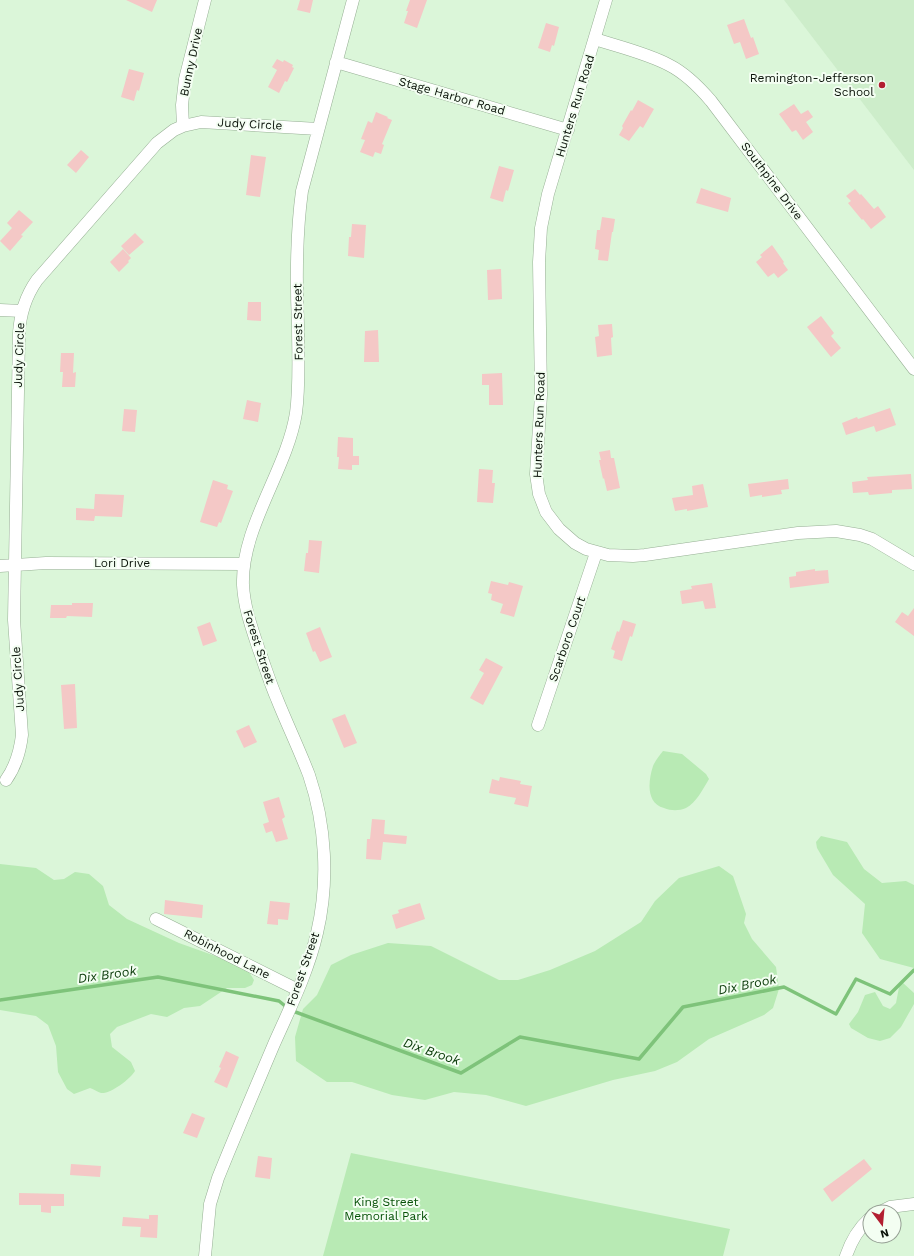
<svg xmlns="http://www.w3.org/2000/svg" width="914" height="1256" viewBox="0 0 914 1256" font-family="'Work Sans',sans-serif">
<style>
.built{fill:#cdedca}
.green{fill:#b8eab4}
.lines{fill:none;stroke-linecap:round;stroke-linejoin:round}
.stream{stroke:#7ec37a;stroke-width:3.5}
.building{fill:#f4c8c6}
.street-casing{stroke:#96af94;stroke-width:13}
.street{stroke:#fff;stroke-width:12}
.poi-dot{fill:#b21f31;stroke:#f3fef2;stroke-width:1.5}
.labels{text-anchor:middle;stroke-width:4;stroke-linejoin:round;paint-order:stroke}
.street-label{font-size:12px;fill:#081107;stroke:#f3fef2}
.poi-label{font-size:12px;fill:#081107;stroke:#f3fef2;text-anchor:end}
.park-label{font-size:12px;fill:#065107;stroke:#f3fef2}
.water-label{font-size:13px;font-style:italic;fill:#083907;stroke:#f3fef2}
</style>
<rect width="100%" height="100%" fill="#dbf6d9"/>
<path class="built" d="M784,0H914V170Z"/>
<path class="green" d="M663,751L682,754L706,774L709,779C703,789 696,803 686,808C679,811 671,811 664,808C646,803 648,782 653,766C655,761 660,755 663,751Z
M821,836L847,842L864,869L882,883L906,881L914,885V968L880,959L862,933L865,904L833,875L817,848L816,842Z
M0,864L36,868L54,880L64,879L75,872L89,874L103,886L109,905L127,919L179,943L246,967L254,980L252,985L245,988H227L200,1006L184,1008L167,1017L151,1014L117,1027L110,1034L112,1047L131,1062L135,1071C130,1079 111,1094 101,1093C98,1092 93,1089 90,1088L74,1094L67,1089L58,1072L56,1046L48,1025L36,1016L0,1010Z
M719,866L733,876L746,914L744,923L752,939L776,967L779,989L773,1008L764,1015L709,1039L677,1062L655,1071L613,1080L526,1106L486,1095L454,1092L425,1100L392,1095L352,1082H327L296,1061L295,1037L303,1009L317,995L331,965L351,955L388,943L431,946L499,980H518L550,970L595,951L641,922L655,901L679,878Z
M900,982H902L914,993V1004L901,1027L890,1038L880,1041L868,1038L851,1028L849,1024L858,1012L865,995L875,992L883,1006L890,1009L896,1003Z
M351,1153L730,1229L723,1256H323Z"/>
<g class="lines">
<path class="stream" d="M0,1000L158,977L279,1001L290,1010L461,1073L520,1037L639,1059L683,1007L784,987L836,1014L856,979L890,994L914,970"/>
</g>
<path class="building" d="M126,0H157L152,12Z
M300,0H313L310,13L297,10Z
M410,0H427L417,28L404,23L408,11H406Z
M744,19L751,38L753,37L759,54L746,59L740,42L734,44L727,25Z
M546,23L559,27L554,46L552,45L550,52L538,48Z
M277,59L283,62L284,60L293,65L292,67L294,68L287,82L285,81L279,93L268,87L277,70L272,67Z
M129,69L144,73L139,91L137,90L134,101L121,97Z
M638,100L654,109L643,128L640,126L629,141L619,135L623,128L622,126L631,110L632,111Z
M794,104L801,114L808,110L813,117L806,122L813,132L803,140L796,130L792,132L779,114Z
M376,112L388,117L387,118L392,120L382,144L384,145L381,154L375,152L373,157L360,152L365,140L361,139L368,121L372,123Z
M81,150L89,157L76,173L67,165Z
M251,155L266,157L260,197L246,195Z
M499,166L514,170L508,191L506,190L503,202L490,198Z
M701,188L731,198L728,212L696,203Z
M855,189L860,195L861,194L874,209L878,206L886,217L871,229L863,219L862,220L848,203L851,201L846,196Z
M19,210L33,222L21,235L23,236L10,251L0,241L12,228L7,223Z
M602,217L615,219L613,232H612L608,261L598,260L599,250L595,249L597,230H600Z
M352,224L366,225L364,258L348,256L349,237H351Z
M135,233L144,242L129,255L121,246Z
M772,245L784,262L783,263L788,270L778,278L774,273L768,277L756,262L762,257L760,255Z
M123,249L131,258L128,261L129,262L119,272L110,262Z
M501,269L502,299L488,300L487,270Z
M248,302H261V321L247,320Z
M821,316L834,333L831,336L841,348L831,357L807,327Z
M612,324L613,337L611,338L612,355L597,357L595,337L599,336L598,325Z
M378,330L379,362H364L365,331Z
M61,353H74L73,373L76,372L75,387H62L63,372H60Z
M502,373L503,405H489V385H482V374Z
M247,400L261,403L258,422L243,419Z
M890,408L896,425L876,432L874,426L846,435L842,423L857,417L858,419Z
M124,409L137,410L135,432L122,431Z
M338,437L353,438V456H359V465H352V470L338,469L339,457H337Z
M610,450L611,458H614L620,488L607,491L604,478L603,479L599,460H601L599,452Z
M479,469L493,470L492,483H495L493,503L477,502Z
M911,474L912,489L892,490V493L869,495L868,492L853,493L852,482L868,480L867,477Z
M788,479L789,489L781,490L782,494L762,497V495L750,497L748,484Z
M213,480L228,485L227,489L233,491L221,523L219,522L217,527L200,522Z
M703,484L708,507L687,511V509L675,511L672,498L693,495L692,486Z
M95,494L124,495L122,517L95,516L94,521L76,520V508L94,509Z
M309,540L322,541L319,573L304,571L306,553H308Z
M815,569V571L828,570L829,583L790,588L789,577L796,576V572Z
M491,581L508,585L509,582L523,586L514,617L500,613L503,604L491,600L492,594L488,593Z
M712,583L716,608L705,609L703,601L682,604L680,591L692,589L691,586Z
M72,603H93L92,617L67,616L66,618H50L51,605H72Z
M914,608V636L895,622L902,612L908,616Z
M623,620L636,624L632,637L630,636L622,661L613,658L615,651L611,649L617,631L619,632Z
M210,622L217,641L203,646L197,627Z
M320,627L332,657L320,662L315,651L313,652L306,633Z
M486,658L503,667L483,705L470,698L484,673L479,670Z
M75,684L77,728L64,729L61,685Z
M345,714L357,743L344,748L332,719Z
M249,725L257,742L244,748L236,731Z
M500,777L521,781L520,784L532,786L528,807L514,804L516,798L489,793L492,779L499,781Z
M279,797L285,817L282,819L288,839L276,842L272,831L266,833L263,824L269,822L263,802Z
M372,819L385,820L384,834L407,836L406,844L383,842L381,860L366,859L367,839H370Z
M165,900L203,905L202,918L164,914Z
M270,901L290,903L288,920L278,919V925L267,924Z
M420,903L425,919L396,929L392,915L399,913L398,910Z
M226,1051L239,1057L227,1088L214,1082L221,1068L219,1067Z
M192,1113L205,1118L197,1138L183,1133Z
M258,1156L272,1158L270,1179L255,1177Z
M864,1159L872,1169L832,1202L823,1189Z
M71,1164L101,1166L100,1177L70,1175Z
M19,1193L64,1194V1206H51V1213L41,1212V1205H19Z
M149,1215H158L157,1238L140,1237L141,1227L122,1226L123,1217L149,1219Z"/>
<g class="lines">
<defs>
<path id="street" d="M606,0L548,194L541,228L539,262L541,395L536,474L539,494L546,512L559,529L575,543L586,549L608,555L633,556L645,555L798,533L836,531L860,535L872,539L914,564
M595,39C619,47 646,53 669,65C685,73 699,87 711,101L914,369
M336,62L568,130
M183,126L182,105L185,79L205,0
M0,310L22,311
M0,566L46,563L244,564
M538,725L596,553
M6,780C16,766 20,752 22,735L14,620L19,334C20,314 25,297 37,280L157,143L174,130L183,126L201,122L318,129
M156,919L298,990
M880,1212L890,1207L914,1204
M205,1256L210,1204L218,1178C236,1133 255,1089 274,1044C290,1008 308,972 317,933C329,882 326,825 309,775C299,749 287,724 277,699C270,683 265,666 259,650C252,629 244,607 243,585C241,527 287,470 296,413C300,383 298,354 298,325C296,280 296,235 302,191L353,0
M846,1256C851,1241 858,1229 870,1218"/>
</defs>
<use href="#street" class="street-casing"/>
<use href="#street" class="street"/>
</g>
<circle class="poi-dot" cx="882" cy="85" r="4"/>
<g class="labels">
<g class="street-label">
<text transform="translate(191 62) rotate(-78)" y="4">Bunny Drive</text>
<text transform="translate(452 96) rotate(16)" y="4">Stage Harbor Road</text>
<text transform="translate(575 106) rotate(-73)" y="4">Hunters Run Road</text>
<text transform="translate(250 124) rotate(3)" y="4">Judy Circle</text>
<text transform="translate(772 181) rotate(53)" y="4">Southpine Drive</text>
<text transform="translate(298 322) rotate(-91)" y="4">Forest Street</text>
<text transform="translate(19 355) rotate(-88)" y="4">Judy Circle</text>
<text transform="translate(539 425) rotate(-88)" y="4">Hunters Run Road</text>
<text x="122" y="567">Lori Drive</text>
<text transform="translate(567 639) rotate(-71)" y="4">Scarboro Court</text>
<text transform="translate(259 647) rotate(72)" y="4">Forest Street</text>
<text transform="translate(18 679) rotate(-94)" y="4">Judy Circle</text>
<text transform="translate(227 954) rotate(27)" y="4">Robinhood Lane</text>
<text transform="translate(303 969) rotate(-71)" y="4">Forest Street</text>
</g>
<g class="poi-label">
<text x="874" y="82">Remington-Jefferson<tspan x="874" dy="14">School</tspan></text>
</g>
<g class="park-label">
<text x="386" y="1206">King Street<tspan x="386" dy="14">Memorial Park</tspan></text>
</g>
<g class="water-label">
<text transform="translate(107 974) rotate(-8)" y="5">Dix Brook</text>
<text transform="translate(747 984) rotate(-11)" y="5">Dix Brook</text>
<text transform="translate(432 1051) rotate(19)" y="5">Dix Brook</text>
</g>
</g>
<g transform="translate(882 1224) rotate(164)"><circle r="19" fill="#f3fef2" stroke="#959f94"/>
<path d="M0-3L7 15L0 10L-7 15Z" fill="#b21f31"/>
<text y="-6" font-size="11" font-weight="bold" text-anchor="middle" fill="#081107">N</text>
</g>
</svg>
